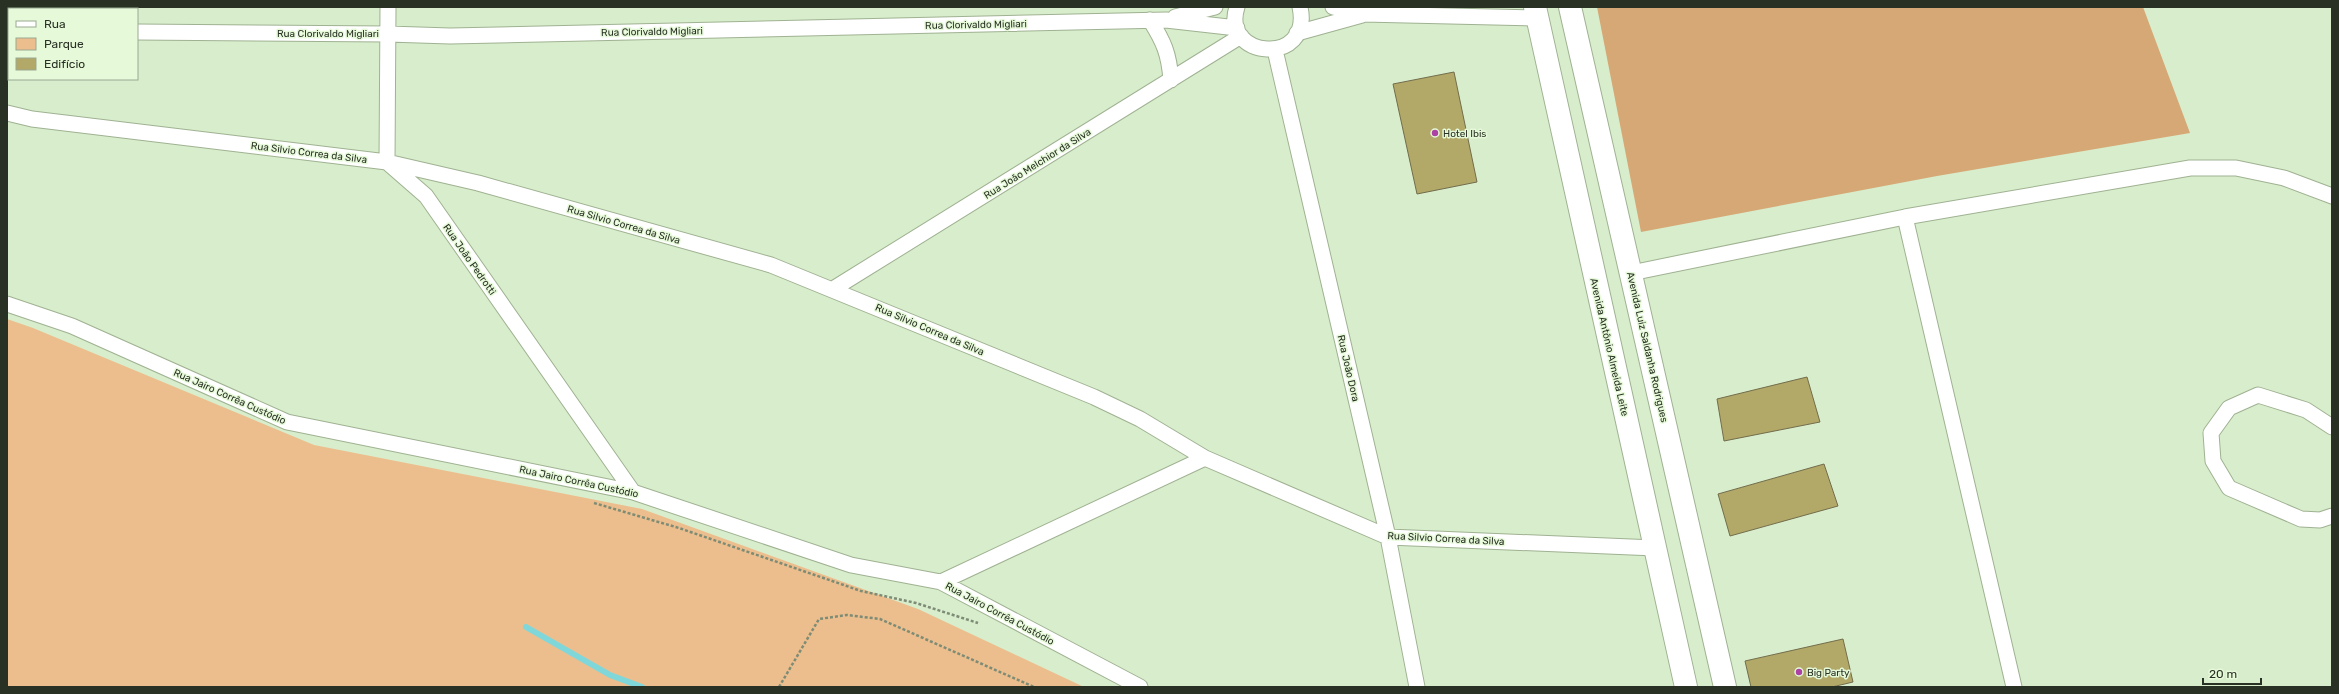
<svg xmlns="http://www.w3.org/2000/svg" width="2339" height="694" viewBox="0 0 2339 694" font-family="Rubik,sans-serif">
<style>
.green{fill:#ecbe8d}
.forest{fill:#d6a876}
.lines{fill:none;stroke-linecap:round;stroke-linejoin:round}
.stream{stroke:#80d7da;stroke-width:6}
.building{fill:#b2a868;stroke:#726d4c}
.street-casing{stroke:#9fb292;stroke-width:17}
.secondary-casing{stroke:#9fb292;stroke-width:24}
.path{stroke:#7e8c76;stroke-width:2.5;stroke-dasharray:3 2;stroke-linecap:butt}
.street{stroke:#fff;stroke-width:15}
.secondary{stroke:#fff;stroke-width:22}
.poi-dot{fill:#ac43a4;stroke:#e6fad9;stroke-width:1.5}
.labels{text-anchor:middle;stroke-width:3;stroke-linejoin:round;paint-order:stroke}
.street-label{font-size:10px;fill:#293024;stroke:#e6fad9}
.poi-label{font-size:10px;fill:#293024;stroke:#e6fad9;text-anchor:start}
</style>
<rect width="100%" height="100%" fill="#d8edcc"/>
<path class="green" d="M7,319L33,328L314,445L642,509L918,609L1084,687H7Z"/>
<path class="forest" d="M1597,7H2143L2190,133L1937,176L1641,232Z"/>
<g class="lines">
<path class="stream" d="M526,627L610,675L642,687"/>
</g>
<path class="building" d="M1454,72L1477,182L1417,194L1393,84Z
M1807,377L1820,422L1724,441L1717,399Z
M1824,464L1838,506L1730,536L1718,494Z
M1843,639L1853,682L1832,687H1751L1745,661Z"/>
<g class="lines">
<defs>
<path id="street" d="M388,7L387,162L426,196L633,492
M1237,7C1220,59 1313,67 1300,7
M1333,7L1363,14L1537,18
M1175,17L1215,7
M1150,20C1164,42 1169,54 1171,80
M7,31H9
M137,32L388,34L450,36L1166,20L1237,28
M1297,33L1362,15
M1275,50L1388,537L1417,687
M7,113L32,119L387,162L478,183L771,265L1094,397L1140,419L1205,458L1388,537L1655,548
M1905,217L2014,687
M1631,273L1905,217L2190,168H2236L2284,178L2332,196
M833,289L1241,36
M7,304L72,326L287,422L633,492L851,565L941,582L1140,687
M2332,427L2306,410L2258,395L2229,408L2211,433L2213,461L2229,488L2301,519L2320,520L2332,516
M941,582L1205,458"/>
<path id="secondary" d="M1535,7L1686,687
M1570,7L1725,687"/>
</defs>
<use href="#street" class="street-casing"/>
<use href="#secondary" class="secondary-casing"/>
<path class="path" d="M594,503L679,528L861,591L916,603L978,623
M779,687L819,619L847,615L880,619L1034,687"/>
<use href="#street" class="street"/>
<use href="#secondary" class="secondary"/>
</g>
<g class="poi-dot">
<circle cx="1435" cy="133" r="4"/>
<circle cx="1799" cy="672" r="4"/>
</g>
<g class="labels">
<g class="street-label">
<text transform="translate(976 24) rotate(-1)" y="4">Rua Clorivaldo Migliari</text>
<text transform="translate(652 31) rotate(-1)" y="4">Rua Clorivaldo Migliari</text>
<text x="328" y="37">Rua Clorivaldo Migliari</text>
<text transform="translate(309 152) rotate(7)" y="4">Rua Silvio Correa da Silva</text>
<text transform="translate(1037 163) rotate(-32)" y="4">Rua João Melchior da Silva</text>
<text transform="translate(624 224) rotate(16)" y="4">Rua Silvio Correa da Silva</text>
<text transform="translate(470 259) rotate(55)" y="4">Rua João Pedrotti</text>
<text transform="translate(930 329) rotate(23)" y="4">Rua Silvio Correa da Silva</text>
<text transform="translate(1610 347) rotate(77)" y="4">Avenida Antônio Almeida Leite</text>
<text transform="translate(1648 347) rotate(77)" y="4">Avenida Luiz Saldanha Rodrigues</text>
<text transform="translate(1349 368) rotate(77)" y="4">Rua João Dora</text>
<text transform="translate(230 396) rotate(24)" y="4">Rua Jairo Corrêa Custódio</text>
<text transform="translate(579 481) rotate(12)" y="4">Rua Jairo Corrêa Custódio</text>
<text transform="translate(1446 538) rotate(3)" y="4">Rua Silvio Correa da Silva</text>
<text transform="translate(1000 613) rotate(28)" y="4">Rua Jairo Corrêa Custódio</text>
</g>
<g class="poi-label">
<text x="1443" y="137">Hotel Ibis</text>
<text x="1807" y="676">Big Party</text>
</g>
</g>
<rect width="2339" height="694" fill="none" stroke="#293024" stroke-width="16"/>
<rect x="8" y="8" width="130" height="72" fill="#e6fad9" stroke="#9aa991"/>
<rect x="16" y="21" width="20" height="6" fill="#ffffff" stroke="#9aa991"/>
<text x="44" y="28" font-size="12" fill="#293024">Rua</text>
<rect x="16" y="38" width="20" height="12" fill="#ecbe8d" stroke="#9aa991"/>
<text x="44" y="48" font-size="12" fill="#293024">Parque</text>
<rect x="16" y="58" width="20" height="12" fill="#b2a868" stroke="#9aa991"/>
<text x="44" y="68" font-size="12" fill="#293024">Edifício</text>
<path d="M2203 678v6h58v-6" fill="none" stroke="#293024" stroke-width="2"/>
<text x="2209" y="678" font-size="12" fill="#293024" stroke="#e6fad9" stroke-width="3" paint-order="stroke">20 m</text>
</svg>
